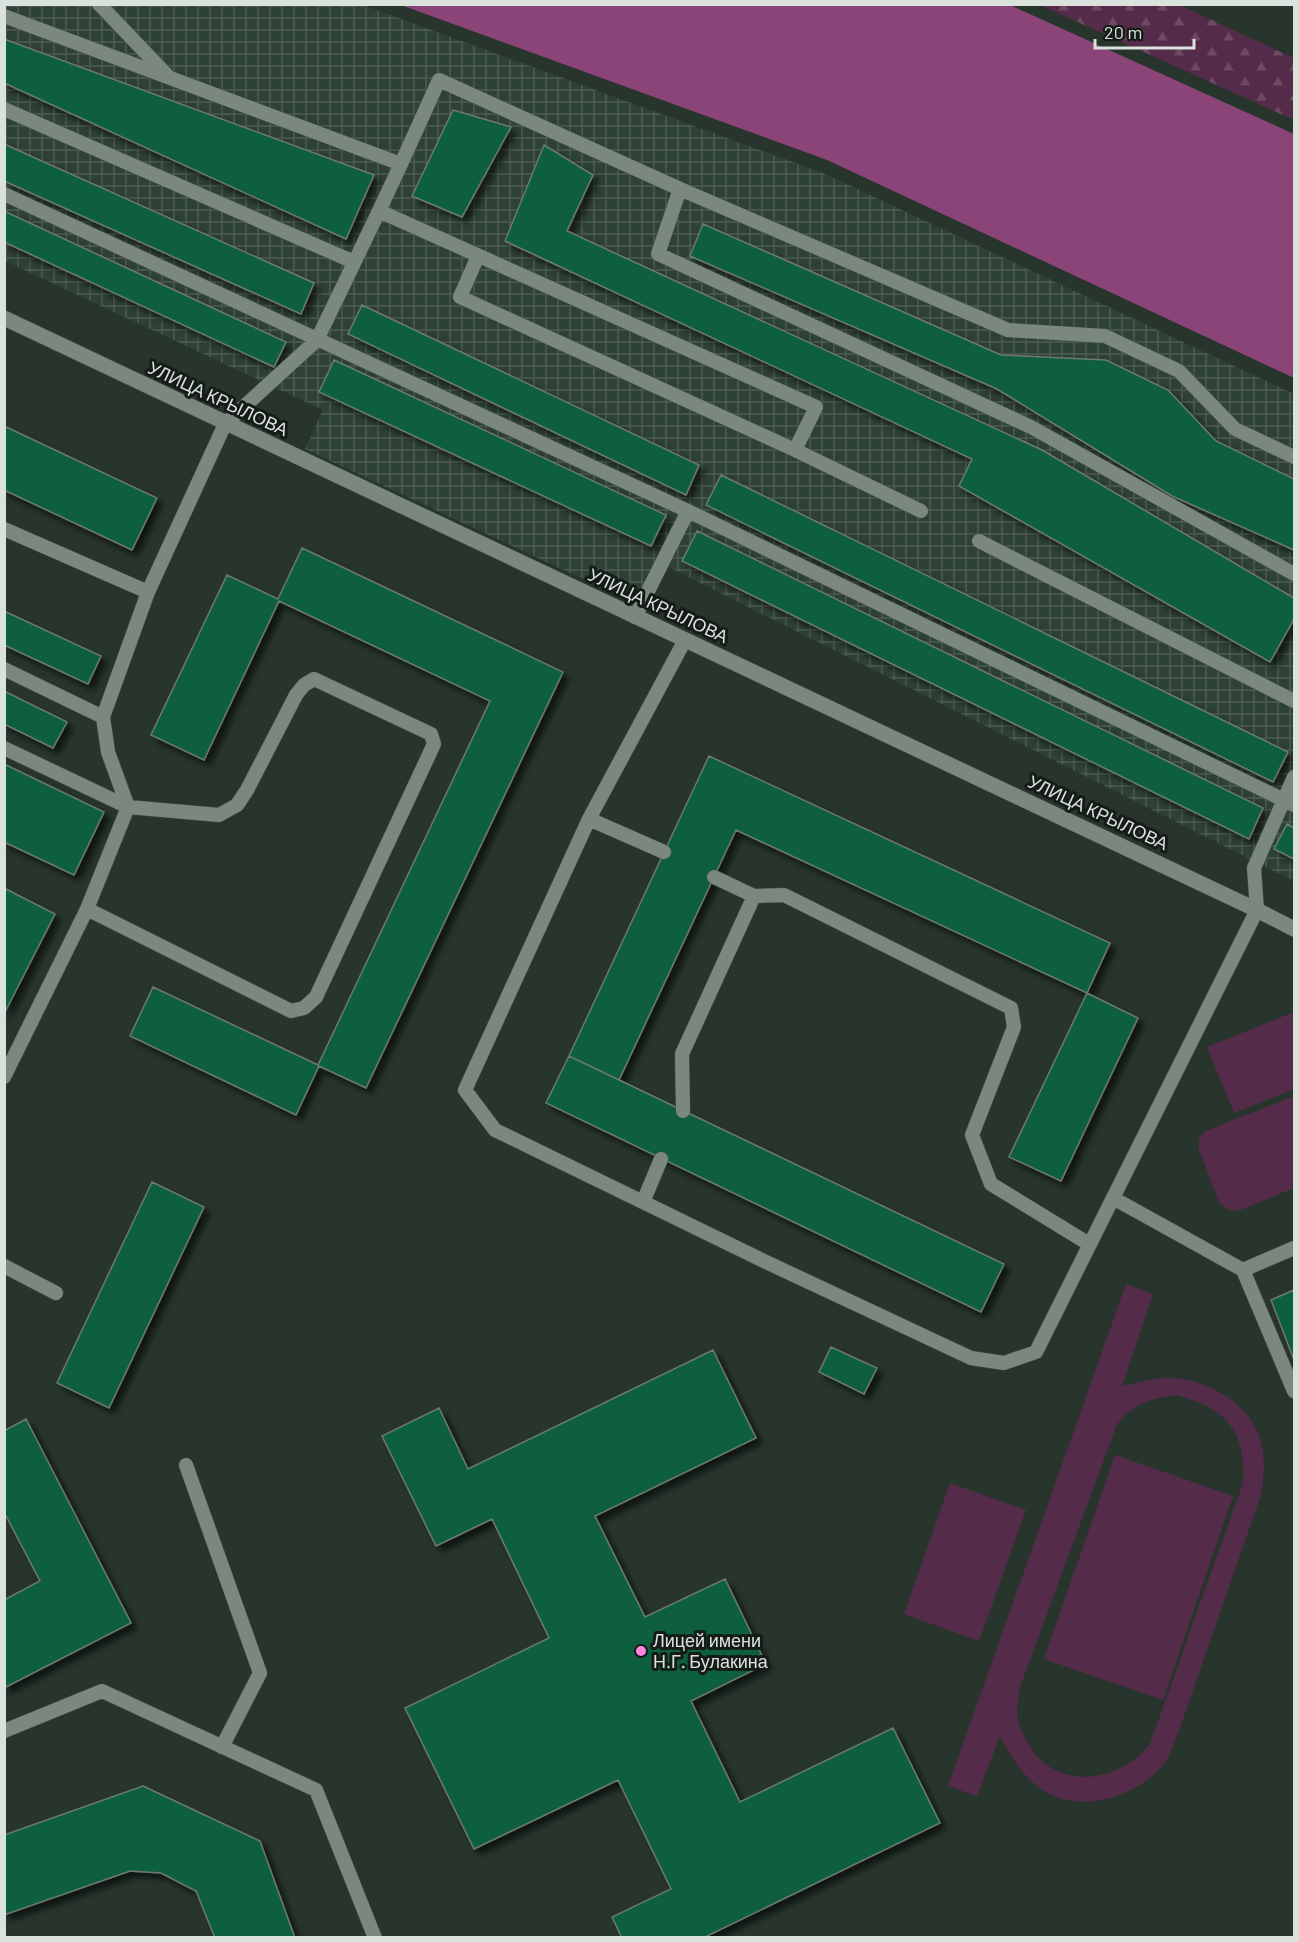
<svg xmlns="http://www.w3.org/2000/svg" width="1299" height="1942" viewBox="0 0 1299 1942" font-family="Barlow,sans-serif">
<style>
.industrial{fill:url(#industrial-grid)}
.grass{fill:#552b4a;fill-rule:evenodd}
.forest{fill:url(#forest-firs)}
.water{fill:#8a4477}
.building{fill:#105f3d;stroke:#6b7a71;stroke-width:1.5;filter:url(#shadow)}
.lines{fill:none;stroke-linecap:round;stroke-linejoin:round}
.lane-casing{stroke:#454f49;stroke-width:15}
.street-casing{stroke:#454f49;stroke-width:16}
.lane{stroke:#7a887f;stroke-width:14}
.street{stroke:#7a887f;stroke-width:15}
.poi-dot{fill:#ff85df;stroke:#151b17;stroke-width:2}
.labels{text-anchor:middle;stroke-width:6;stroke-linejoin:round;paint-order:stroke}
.street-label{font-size:18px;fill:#dae2dd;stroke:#151b17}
.poi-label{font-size:18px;fill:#dae2dd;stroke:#151b17;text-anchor:start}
</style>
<defs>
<pattern id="industrial-grid" width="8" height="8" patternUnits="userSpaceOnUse" patternTransform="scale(1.5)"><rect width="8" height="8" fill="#2e4136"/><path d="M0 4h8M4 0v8" fill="none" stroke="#4c5c53"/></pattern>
<pattern id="forest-firs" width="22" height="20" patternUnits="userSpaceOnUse" patternTransform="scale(1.5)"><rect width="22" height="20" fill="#552b4a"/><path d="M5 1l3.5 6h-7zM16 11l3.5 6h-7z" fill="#6d4964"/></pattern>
<filter id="shadow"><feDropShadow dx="5.5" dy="5.5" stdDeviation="3" flood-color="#0009"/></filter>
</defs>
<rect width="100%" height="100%" fill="#28352d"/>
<path class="industrial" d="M5,5H363L823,173L1294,394V881L667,566L647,609L305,449L323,410L5,261Z"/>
<path class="grass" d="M1294,1012V1089L1234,1113L1207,1047Z
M1294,1096V1188L1237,1211L1227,1209L1219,1202L1198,1147L1200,1137L1206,1131Z
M1126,1284L1153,1294L1122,1386C1138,1383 1155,1377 1172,1378C1205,1379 1248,1402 1259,1436C1266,1455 1264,1475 1261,1495L1176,1739C1172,1747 1169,1757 1164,1764C1138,1796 1084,1814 1046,1792C1025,1780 1011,1757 1000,1736L977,1796L948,1786ZM1176,1395C1227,1409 1246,1430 1243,1483L1150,1744C1120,1783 1057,1792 1029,1745C1023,1735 1017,1722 1017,1710C1018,1703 1019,1695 1020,1687L1117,1424C1136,1403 1148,1399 1176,1395Z
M1115,1455L1233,1496L1163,1700L1044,1659Z
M950,1483L1026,1510L979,1641L904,1614Z"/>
<path class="forest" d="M1040,5H1179L1294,58V120Z"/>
<path class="water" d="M401,5H1010L1294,134V378L827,160Z"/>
<path class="building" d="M4,39L374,175L346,239L4,83Z
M453,110L511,127L462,217L412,196Z
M4,144L314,283L301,314L4,181Z
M544,145L593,175L567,231L1042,450L1294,598V619L1270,662L959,486L972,459L505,241Z
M4,211L286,342L274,367L4,242Z
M703,224L1001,355L1106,360L1168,390L1216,441L1294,479V550L1172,496L997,389L690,256Z
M362,305L699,465L686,495L348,334Z
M334,360L666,515L651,546L319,392Z
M4,426L157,498L132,550L4,490Z
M721,475L1288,752L1273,782L706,505Z
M697,531L1263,808L1249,839L682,561Z
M302,548L563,672L366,1088L319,1066L296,1115L130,1036L153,987L318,1065L490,701L279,601L204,760L151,735L227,575L278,599Z
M4,611L101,656L88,684L4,645Z
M4,691L67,722L53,748L4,724Z
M709,756L1110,943L1087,993L736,830L619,1080L569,1056Z
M4,764L104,812L74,875L4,842Z
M1287,824L1294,828V859L1274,849Z
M4,888L55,914L4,1014Z
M1087,993L1138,1018L1061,1181L1009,1157Z
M569,1056L1004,1264L981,1312L546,1103Z
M152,1182L204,1207L109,1408L57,1383Z
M1294,1290V1360L1271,1300Z
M831,1347L877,1368L864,1394L819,1372Z
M713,1350L756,1438L595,1516L645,1617L725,1579L766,1664L691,1701L740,1802L893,1728L940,1823L703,1938H622L612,1917L671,1889L618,1780L474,1849L405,1708L549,1638L492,1519L436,1546L382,1436L439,1408L468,1469Z
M26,1419L131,1623L4,1688V1600L40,1581L4,1512V1431Z
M143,1786L260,1841L295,1938H215L196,1891L161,1873L130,1871L4,1915V1835Z"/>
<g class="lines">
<defs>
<path id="lane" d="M99,4L167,75
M4,16L401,164L379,211
M4,109L354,262
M401,164L439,80L680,189L658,254L1031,427L1294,574
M680,189L1008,330L1105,336L1179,371L1235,429L1294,457
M4,194L688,511L1294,805
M795,450L921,511
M4,529L148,592
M979,541L1294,701
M635,617L688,511
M685,640L589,819L465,1090L495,1130L766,1262L971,1358L1004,1363L1036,1352L1257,910L1254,868L1294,777
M4,669L103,717
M4,748L128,807L219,815L237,805L247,790L296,695L304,685L314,679L431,734L434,744L316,997L304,1008L291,1011L87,909
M589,819L664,852
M714,877L754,896
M4,1077L87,909L128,807L108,752L103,717L148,592L225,424L317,340L379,211L816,407L795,450L460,297L478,256
M683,1111L682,1054L754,896L784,895L1011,1008L1014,1027L972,1135L991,1184L1089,1244
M1113,1198L1243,1270
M643,1202L661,1159
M1294,1248L1243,1270L1294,1391
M4,1266L56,1293
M186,1465L260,1673L222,1747
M4,1731L102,1691L316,1790L375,1938"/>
<path id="street" d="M4,318L1257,910L1294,929"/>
</defs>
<use href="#lane" class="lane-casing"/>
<use href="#street" class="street-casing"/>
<use href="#lane" class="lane"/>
<use href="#street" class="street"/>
</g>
<circle class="poi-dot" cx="641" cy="1651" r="6"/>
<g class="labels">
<g class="street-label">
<text transform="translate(218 399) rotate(25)" y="6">УЛИЦА КРЫЛОВА</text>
<text transform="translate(658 606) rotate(25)" y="6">УЛИЦА КРЫЛОВА</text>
<text transform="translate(1098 813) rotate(25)" y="6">УЛИЦА КРЫЛОВА</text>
</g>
<g class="poi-label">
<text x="653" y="1647">Лицей имени<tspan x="653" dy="21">Н.Г. Булакина</tspan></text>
</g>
</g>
<rect width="1299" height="1942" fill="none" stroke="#dae2dd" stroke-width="12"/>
<path d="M1095 39v9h99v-9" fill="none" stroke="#dae2dd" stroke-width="3"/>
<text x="1104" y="39" font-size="18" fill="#dae2dd" stroke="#151b17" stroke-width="4.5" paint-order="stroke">20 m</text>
</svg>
